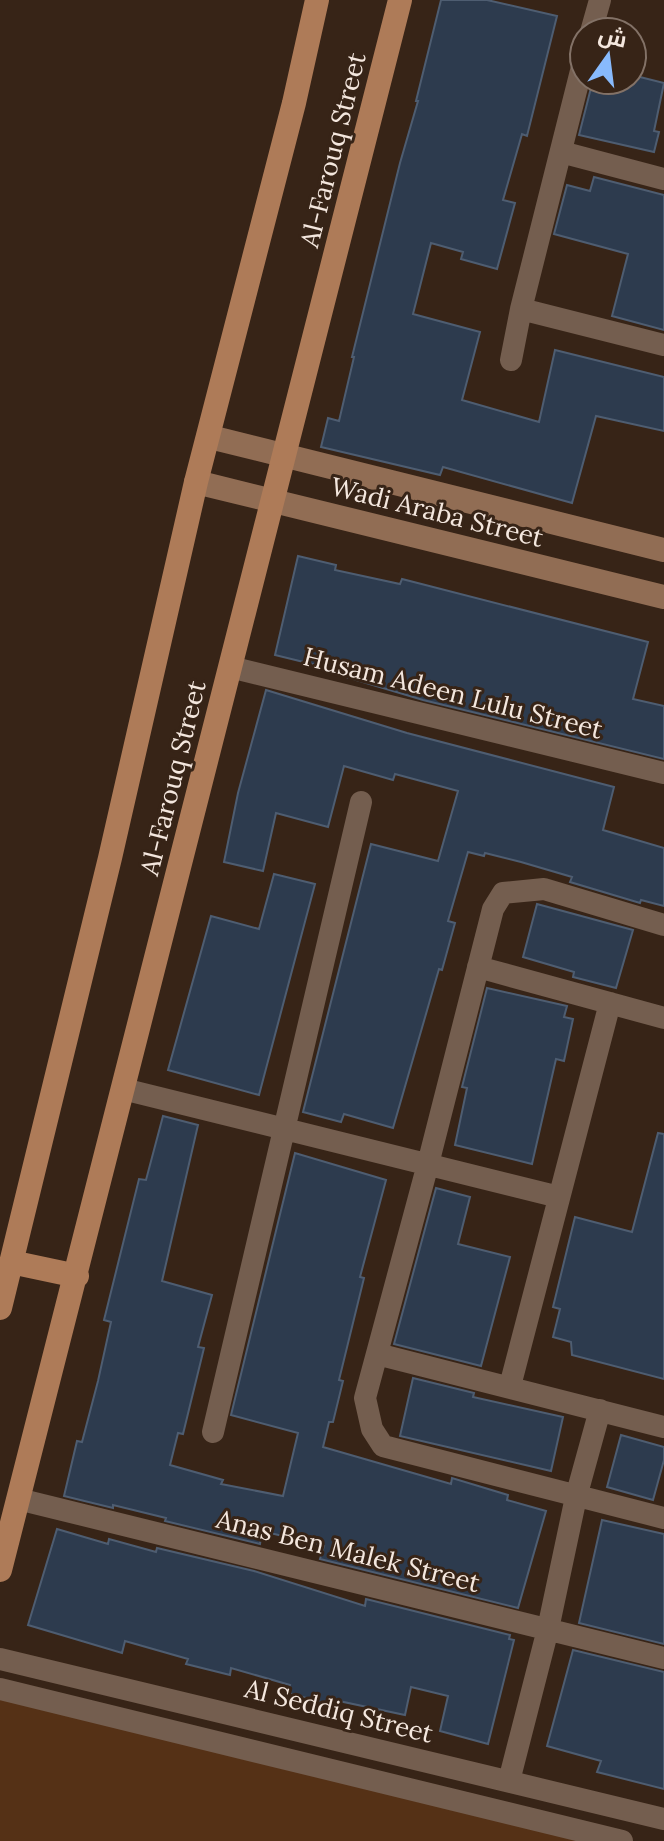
<svg xmlns="http://www.w3.org/2000/svg" width="664" height="1841" viewBox="0 0 664 1841" font-family="Lora,Cairo,serif">
<style>
.green{fill:#553116}
.building{fill:#2d3b4e;stroke:#4e5d71;stroke-width:2}
.lines{fill:none;stroke-linecap:round;stroke-linejoin:round}
.street{stroke:#745e4f;stroke-width:22}
.secondary{stroke:#916d54;stroke-width:24}
.primary{stroke:#ae7b58;stroke-width:24}
.labels{text-anchor:middle;stroke-width:6;stroke-linejoin:round;paint-order:stroke}
.street-label{font-size:26px;fill:#f4e7de;stroke:#372417}
</style>
<rect width="100%" height="100%" fill="#372417"/>
<path class="green" d="M0,1689L622,1841H0Z"/>
<path class="building" d="M441,0H487L557,16L527,136L522,134L503,200L515,203L497,269L461,259L463,252L431,243L413,314L480,332L462,400L539,422L555,350L664,377V431L596,416L572,503L443,467L440,475L321,447L328,418L339,421L354,357H352L400,163L418,101H416Z
M632,75L664,83L654,131L659,132L654,152L579,135L593,80H632Z
M594,177L664,195V330L612,316L628,254L554,234L567,185L590,191Z
M298,556L336,565L335,570L400,584L402,579L648,642L633,699L664,706V759L423,700L323,670L324,667L275,655Z
M266,690L407,733L614,787L603,830L664,848V906L641,900L640,903L570,882L572,877L521,862L485,853L484,856L468,852L448,921L455,923L442,970L439,969L393,1128L344,1114L341,1122L303,1112L371,844L438,861L458,791L395,774L393,780L344,766L328,827L276,813L263,871L224,862L238,793Z
M274,874L315,884L259,1095L168,1070L211,916L259,929Z
M537,904L633,930L616,988L573,977L574,972L523,957Z
M487,988L567,1006L564,1017L573,1019L564,1061L556,1059L532,1164L455,1145L467,1088L462,1087Z
M163,1116L198,1125L162,1281L212,1295L198,1347L204,1348L183,1434L178,1433L170,1465L223,1480L221,1484L283,1496L298,1433L231,1415L295,1153L386,1180L360,1277L364,1278L339,1380L343,1381L333,1422H329L323,1447L451,1484L452,1478L508,1495L507,1500L546,1511L518,1608L320,1559L324,1546L262,1531L260,1544L165,1521L166,1518L113,1505V1508L64,1496L77,1441L82,1442L98,1381L111,1322L104,1320L139,1179L146,1180Z
M658,1133L664,1134V1379L572,1355L571,1342L553,1337L560,1309L553,1307L575,1217L632,1232Z
M436,1188L470,1197L458,1244L510,1257L481,1366L394,1344Z
M413,1378L474,1393L473,1397L563,1417L551,1471L400,1436Z
M621,1435L664,1447V1460L653,1500L607,1487Z
M602,1520L664,1534V1644L579,1623Z
M57,1529L108,1544L109,1539L156,1552L157,1548L254,1571L365,1606L366,1599L510,1635L509,1639L514,1640L488,1744L440,1731L448,1696L411,1687L405,1715L334,1700L332,1705L288,1693L290,1685L231,1668L230,1675L186,1664L188,1659L125,1641L122,1653L28,1625Z
M573,1650L664,1672V1789L597,1772L601,1761L547,1746Z"/>
<g class="lines">
<path class="street" d="M591,32L600,0
M561,152L664,179
M521,309L664,345
M511,360L521,309L584,59
M230,667L664,773
M664,925L544,889L503,893L493,909L428,1164L365,1398L372,1429L383,1446L664,1518
M478,967L664,1018
M123,1089L559,1197
M377,1354L664,1427
M510,1386L610,1003
M213,1432L361,802
M18,1499L664,1658
M0,1659L664,1819
M0,1689L622,1841
M509,1781L548,1629L576,1497L600,1410"/>
<path class="secondary" d="M210,437L664,550
M196,482L664,597"/>
<path class="primary" d="M11,1262L77,1276
M0,1308L110,858L196,482L294,103L317,0
M0,1570L400,0"/>
</g>
<g class="labels">
<g class="street-label">
<text transform="translate(333 150) rotate(-76)" y="9">Al-Farouq Street</text>
<text transform="translate(437 512) rotate(14)" y="9">Wadi Araba Street</text>
<text transform="translate(453 693) rotate(14)" y="9">Husam Adeen Lulu Street</text>
<text transform="translate(173 778) rotate(-76)" y="9">Al-Farouq Street</text>
<text transform="translate(348 1551) rotate(14)" y="9">Anas Ben Malek Street</text>
<text transform="translate(339 1711) rotate(14)" y="9">Al Seddiq Street</text>
</g>
</g>
<g transform="translate(608 56) rotate(14)"><circle r="38" fill="#372417" stroke="#837267" stroke-width="2"/>
<path d="M0-6L14 30L0 20L-14 30Z" fill="#88bafc"/>
<text y="-12" font-size="22" font-weight="bold" text-anchor="middle" fill="#f4e7de">ش</text>
</g>
</svg>
